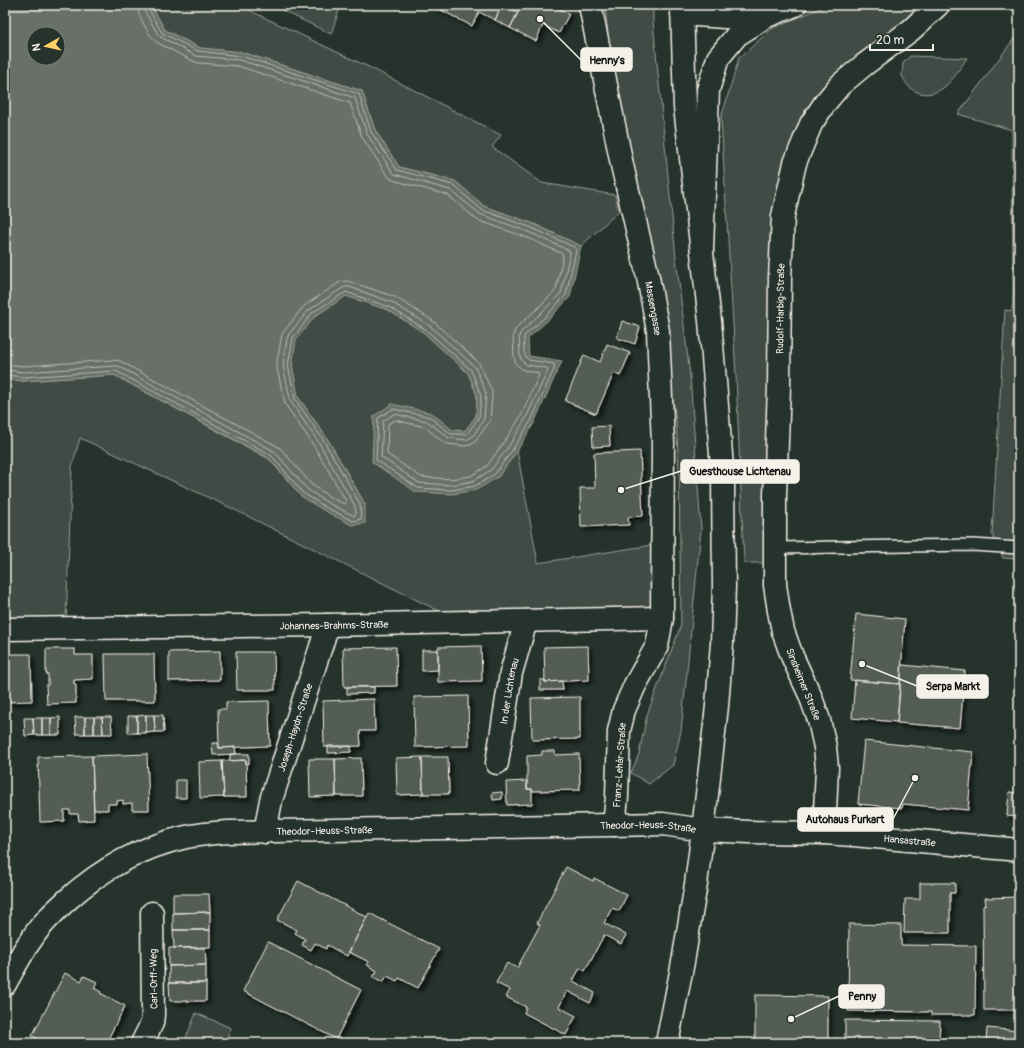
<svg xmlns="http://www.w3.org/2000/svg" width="1024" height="1048" viewBox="0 0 1024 1048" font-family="Pangolin,sans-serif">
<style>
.green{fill:#414b45;stroke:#9a9e96}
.water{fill:#676f68;stroke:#9fa39b;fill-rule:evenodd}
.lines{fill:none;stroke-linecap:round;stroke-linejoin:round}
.shore{stroke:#bcbdb5;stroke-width:1}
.building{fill:#525c55;stroke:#f4f1e8;filter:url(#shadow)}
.lane-casing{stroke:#f4f1e8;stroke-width:14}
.street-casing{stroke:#f4f1e8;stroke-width:25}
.secondary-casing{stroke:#f4f1e8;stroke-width:25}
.highway-casing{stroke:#f4f1e8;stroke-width:25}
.lane{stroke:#26332d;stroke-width:11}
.street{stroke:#26332d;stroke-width:22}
.secondary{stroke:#26332d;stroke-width:22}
.highway{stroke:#26332d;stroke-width:22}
.labels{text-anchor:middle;stroke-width:3;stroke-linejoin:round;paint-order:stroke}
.street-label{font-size:10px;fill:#f4f1e8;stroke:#26332d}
.leader{fill:none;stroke:#f4f1e8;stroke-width:1.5}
.callout-dot{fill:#f4f1e8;stroke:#26332d;stroke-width:1.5}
.callout{fill:#f4f1e8;stroke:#f4f1e8;stroke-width:1.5}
.callout-label{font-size:11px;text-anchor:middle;font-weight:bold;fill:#111}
</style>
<defs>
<filter id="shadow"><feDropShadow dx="3.5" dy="3.5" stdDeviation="2" flood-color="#0009"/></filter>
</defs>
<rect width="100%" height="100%" fill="#26332d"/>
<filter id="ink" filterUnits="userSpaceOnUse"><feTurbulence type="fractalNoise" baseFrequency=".025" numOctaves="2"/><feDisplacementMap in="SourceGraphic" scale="8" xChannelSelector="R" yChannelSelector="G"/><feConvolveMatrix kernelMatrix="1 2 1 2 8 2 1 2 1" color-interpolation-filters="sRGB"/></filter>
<g filter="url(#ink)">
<path class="green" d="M151,5H240L261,16L375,70L501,135L492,147L542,183L615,195L619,211L581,246L534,224L484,206L455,181L399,167L375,130L362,91L241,52L200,48L165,30Z
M271,5H341L331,34Z
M605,5H653V22L676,258L690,376L701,529L681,731L673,765L649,784L631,773L639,754L647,715L681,625L679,469L676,421L653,259L609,44Z
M828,5H923L885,37L802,123L764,563H744L736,375L721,118L739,58L773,28Z
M1019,32V559L1003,558L992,534L1005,310L1012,311L1013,292L1012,130L958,114Z
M910,56L967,58C960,68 954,80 943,88C931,97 913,96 905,81C905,81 903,77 902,76C902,72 903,67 903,63Z
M346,296L388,310L423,332L468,373L477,395L476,416L465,431L452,430L431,413L498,477L517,451L538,563L652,545L653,607L636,610L449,616L229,507L80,438L72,466L66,622L5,623V379L23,381L114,375L269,459L301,496L365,504L327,438L298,397L292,365L295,340L315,316Z
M196,1013L231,1028L225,1043H184Z"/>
<path class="water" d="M5,5H151L165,30L200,48L241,52L362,91L375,130L399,167L455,181L484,206L534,224L581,246L570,297L547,321L528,338L529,356L562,361L534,423L517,451L498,477L476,490L452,494L416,492L372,462L374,416L392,404L432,413L452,430L465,431L476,416L477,395L468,373L423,332L388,310L346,296L315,316L296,340L292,365L298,397L327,438L365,504V523L352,525L323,510L301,496L269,458L114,375L23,381L5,379ZM34,34H58V58H34Z"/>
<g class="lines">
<path class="shore" d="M5,364L23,366L113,360L120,361L277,446L281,449L311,484L330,497L344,504L346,503V501L314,446L285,404L277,368V362L282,334L303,307L307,304L340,282L346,281L351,282L395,297L433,321L479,363L492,391V396L490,421L477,439L474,443L470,445L465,446L448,444L443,442L425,427L395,420L388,424L387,454L421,477L451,479L471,476L487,466L504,442L521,416L539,375L538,373L523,370L516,364L514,357L513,335L515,330L517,327L536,310L556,290L563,256V254L528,238L477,220L448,195L396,181L391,179L387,175L362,137L350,103L238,66L199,63L193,61L158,43C150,38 137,15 137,5
M5,370L23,372L114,366H118L274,451L307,489L328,503L354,516L356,514L355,506L319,443L291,402L290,399L283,365L287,339L289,334L309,310L341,289L345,287H350L391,302L429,325L475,367L486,393L484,419L473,436L467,440L449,438L427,421L394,414L383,421L381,457L419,483L451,485L473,481L491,470L509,446L526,418L548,370L547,368L527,365L522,361L520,356L519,336L522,331L540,314L561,293L570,253V251L531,233L480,214L450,190L394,174L367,134L355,98L240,60L196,56L159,36L144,10L143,5
M5,375L23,377L116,371L271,455L303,493L325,507L353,521L361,519L360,504L324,441L295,399L288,365L293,338L312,313L346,292L389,307L425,329L471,370L481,396L479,417L467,434H451L430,417L393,409L378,418L376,460L418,488L452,490L475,486L495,474L513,449L531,421L555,367L554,364L529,360C522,356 524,344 524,337L525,335L544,318L566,295L576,250V248L532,228L482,210L453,185L397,170L371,132L359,94L241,56L198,51L162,33L148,8V5"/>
</g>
<path class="building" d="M433,5H502L495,20L479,12L472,26L433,6Z
M502,5L518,12L510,28L495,20Z
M522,5H555L554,6L569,14L559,33L543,25L536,41L510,28Z
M622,321L640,327L635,344L617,338Z
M607,344L630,353L620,376L614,373L596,414L565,401L584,355L600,362Z
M609,426L610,446L593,447L592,427Z
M640,451L643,516L628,517L629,525L581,527L580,488H595L594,453Z
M856,614L905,619L900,684L850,680Z
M481,646L482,681L438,682V647Z
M588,646L589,680L545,682L544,647Z
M396,647L397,686L344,687L343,648Z
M46,649H75V655H93V679L74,680V684H76V703L47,704L46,685H48V674H46Z
M422,650H438V670L422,671Z
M220,651V680L169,681V652Z
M236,652H274L275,690H237Z
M5,654H31L32,701L5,702Z
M105,654H154L155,701H106Z
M902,665L965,671L960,728L897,723Z
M540,680H545V682L562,681L563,690H540Z
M855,680L900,684L897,722L852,718Z
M347,687H374V693L347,694Z
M468,696L469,746L415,747L414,697Z
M580,697V739L532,740L531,698Z
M374,699L375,731H360L361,746L324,747L323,701Z
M269,701L270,746L219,748L218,709H226V702Z
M146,715H154L155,732L146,733Z
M146,715V733H137V716Z
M154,715H163L164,732H155Z
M128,716H137V733H128Z
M60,717V735H51V718Z
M75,717H85V734H76Z
M85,717H94V734H85Z
M94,717H102L103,734H94Z
M102,717H111L112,734H103Z
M24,718H33L34,735L25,736Z
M33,718H42V735H34Z
M42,718H51V735H42Z
M864,741L973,752L968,810L903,804L902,808L858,804Z
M212,743H218L219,748L235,747L236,754L213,755Z
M328,746H351V752L328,753Z
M542,751H555V755L579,754L580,790L532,791V789H527V756L542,755Z
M147,754L149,810H132V803L123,804V800L117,801V804H108V810H94L92,756Z
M230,754H249V764H246V760L230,761Z
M92,756L94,820L79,821L78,814H70V810H64V821L40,822L38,757Z
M422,757H448L449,794H423Z
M422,757L423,794L397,795L396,758Z
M361,758L362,796H336L335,759Z
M309,759H335L336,796L310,797Z
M246,760L247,797H224L222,761Z
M222,761L224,797L200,798L199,762Z
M176,780H186V798H176Z
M527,781V789H532V804L507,805L506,782Z
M1019,790V817L1007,816L1009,792L1019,793Z
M502,792V799L493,800L492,793Z
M566,867L593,881L594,878L627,895L619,911L612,908L604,923L626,935L621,944L604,935L585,971L580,968L573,981L595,993L590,1003L567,991L559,1007L576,1016L566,1035L524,1013L526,1007L506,997L510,990L496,983L507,963L517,968L540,925L537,923Z
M298,881L367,917L347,956L327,945L326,949L315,943L311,950L302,945L305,939L295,933L297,930L277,920Z
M920,883H955V893H950V933H904L905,899H920Z
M173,894H209L210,912L173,913Z
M1019,897V1010H984L983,906L986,905L985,898Z
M210,912V930H173V913Z
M369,913L439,949L418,988L399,978L397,981L387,976L383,982L373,977L377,971L367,965L369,962L349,952Z
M849,924L901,925V945L976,946L975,1015H931V1012L848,1011Z
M173,930H210V947L174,948Z
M268,942L361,990L336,1039L243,991Z
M169,948H205L206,965L169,966Z
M206,965V983H169V966Z
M65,973L81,981L84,976L97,982L94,988L101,992L100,993L125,1006L106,1043H46L32,1036Z
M169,983H206V1001H170Z
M755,995L828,996V1043H755Z
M845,1020L940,1021L939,1043H845Z
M987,1028L1019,1031V1043H986Z"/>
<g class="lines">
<defs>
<path id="lane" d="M775,548L973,545L1019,548"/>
<g id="street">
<path id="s1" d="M590,5L622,165L648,277L658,331L663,443L662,618L657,646L635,685L624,710L619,731L617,797L614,825"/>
<path id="s2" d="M5,629L328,625L662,618"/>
<path id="s3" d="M497,763L511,673L526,621"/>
<path id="s4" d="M703,830L749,832L824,833L853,835L1019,850"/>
<path id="s5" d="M265,832L271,800L328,625"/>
<path id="s6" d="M824,833L827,768L825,747L819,720L810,695L792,656L783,631L779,611L775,585V495L779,387L780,278L783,216L795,163L811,124L825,103L840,85L864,65L911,30L938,5"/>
<path d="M142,1043L152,1023L153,1015L152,913"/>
</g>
<g id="secondary">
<path id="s7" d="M5,984C14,968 22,952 33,937C42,923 54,912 66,901C100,870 141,847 186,837C200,834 214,833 228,832L663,824L703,830"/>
<path d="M667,1043L683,962L696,884L703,830L717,706L722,643L724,587L723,479L710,321L685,107L682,5"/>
</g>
<path id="highway" d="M682,14L739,18L767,16L795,5
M702,249L708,90L718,58L737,35L767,16"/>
</defs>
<use href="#lane" class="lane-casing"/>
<use href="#street" class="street-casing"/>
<use href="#secondary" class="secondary-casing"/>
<use href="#highway" class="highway-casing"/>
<use href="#lane" class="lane"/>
<use href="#street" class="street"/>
<use href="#secondary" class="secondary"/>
<use href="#highway" class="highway"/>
</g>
</g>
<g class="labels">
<g class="street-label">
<text dy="4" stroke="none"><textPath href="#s1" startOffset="310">Massengasse</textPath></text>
<text dy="4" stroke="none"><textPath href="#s6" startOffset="533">Rudolf-Harbig-Straße</textPath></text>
<text dy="4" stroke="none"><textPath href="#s2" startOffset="329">Johannes-Brahms-Straße</textPath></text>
<text transform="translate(804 684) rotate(68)" y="4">Sinsheimer Straße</text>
<text dy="4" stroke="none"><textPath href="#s3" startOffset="73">In der Lichtenau</textPath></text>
<text dy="4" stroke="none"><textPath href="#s5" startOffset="109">Joseph-Haydn-Straße</textPath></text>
<text transform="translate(619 765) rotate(-86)" y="4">Franz-Lehár-Straße</text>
<text dy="4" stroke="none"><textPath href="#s7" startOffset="704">Theodor-Heuss-Straße</textPath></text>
<text dy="4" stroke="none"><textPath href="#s7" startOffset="380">Theodor-Heuss-Straße</textPath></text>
<text dy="4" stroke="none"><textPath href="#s4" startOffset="207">Hansastraße</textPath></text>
<text transform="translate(153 979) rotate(-91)" y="4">Carl-Orff-Weg</text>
</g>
</g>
<path class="leader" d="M540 19L581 60M621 490L681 471M862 664L917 686M915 778L893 819M791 1019L839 996"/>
<g class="callout-dot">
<circle cx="540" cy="19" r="4"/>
<circle cx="621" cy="490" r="4"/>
<circle cx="862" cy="664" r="4"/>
<circle cx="915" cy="778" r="4"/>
<circle cx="791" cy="1019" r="4"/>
</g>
<g class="callout">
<rect x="581" y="48" width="51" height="23" rx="4"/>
<rect x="681" y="460" width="118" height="23" rx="4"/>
<rect x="917" y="675" width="71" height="23" rx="4"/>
<rect x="798" y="808" width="95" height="23" rx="4"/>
<rect x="839" y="985" width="45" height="23" rx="4"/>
</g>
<g class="callout-label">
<text x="607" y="64">Henny's</text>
<text x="740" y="475">Guesthouse Lichtenau</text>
<text x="953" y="690">Serpa Markt</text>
<text x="845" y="823">Autohaus Purkart</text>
<text x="862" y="1000">Penny</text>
</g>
<rect width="1024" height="1048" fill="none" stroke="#26332d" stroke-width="20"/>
<rect x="10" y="10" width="1004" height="1028" fill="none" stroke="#f4f1e8" stroke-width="1.5" filter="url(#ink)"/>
<g transform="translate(46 46) rotate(262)"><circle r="19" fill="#26332d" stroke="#787f78"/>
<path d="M0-3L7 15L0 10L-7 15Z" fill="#ffd166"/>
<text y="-6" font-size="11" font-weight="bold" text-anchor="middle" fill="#f4f1e8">N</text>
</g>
<path d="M870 44v6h63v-6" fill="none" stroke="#f4f1e8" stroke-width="2"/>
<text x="876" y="44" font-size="12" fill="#f4f1e8" stroke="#26332d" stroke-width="3" paint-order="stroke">20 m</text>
</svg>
